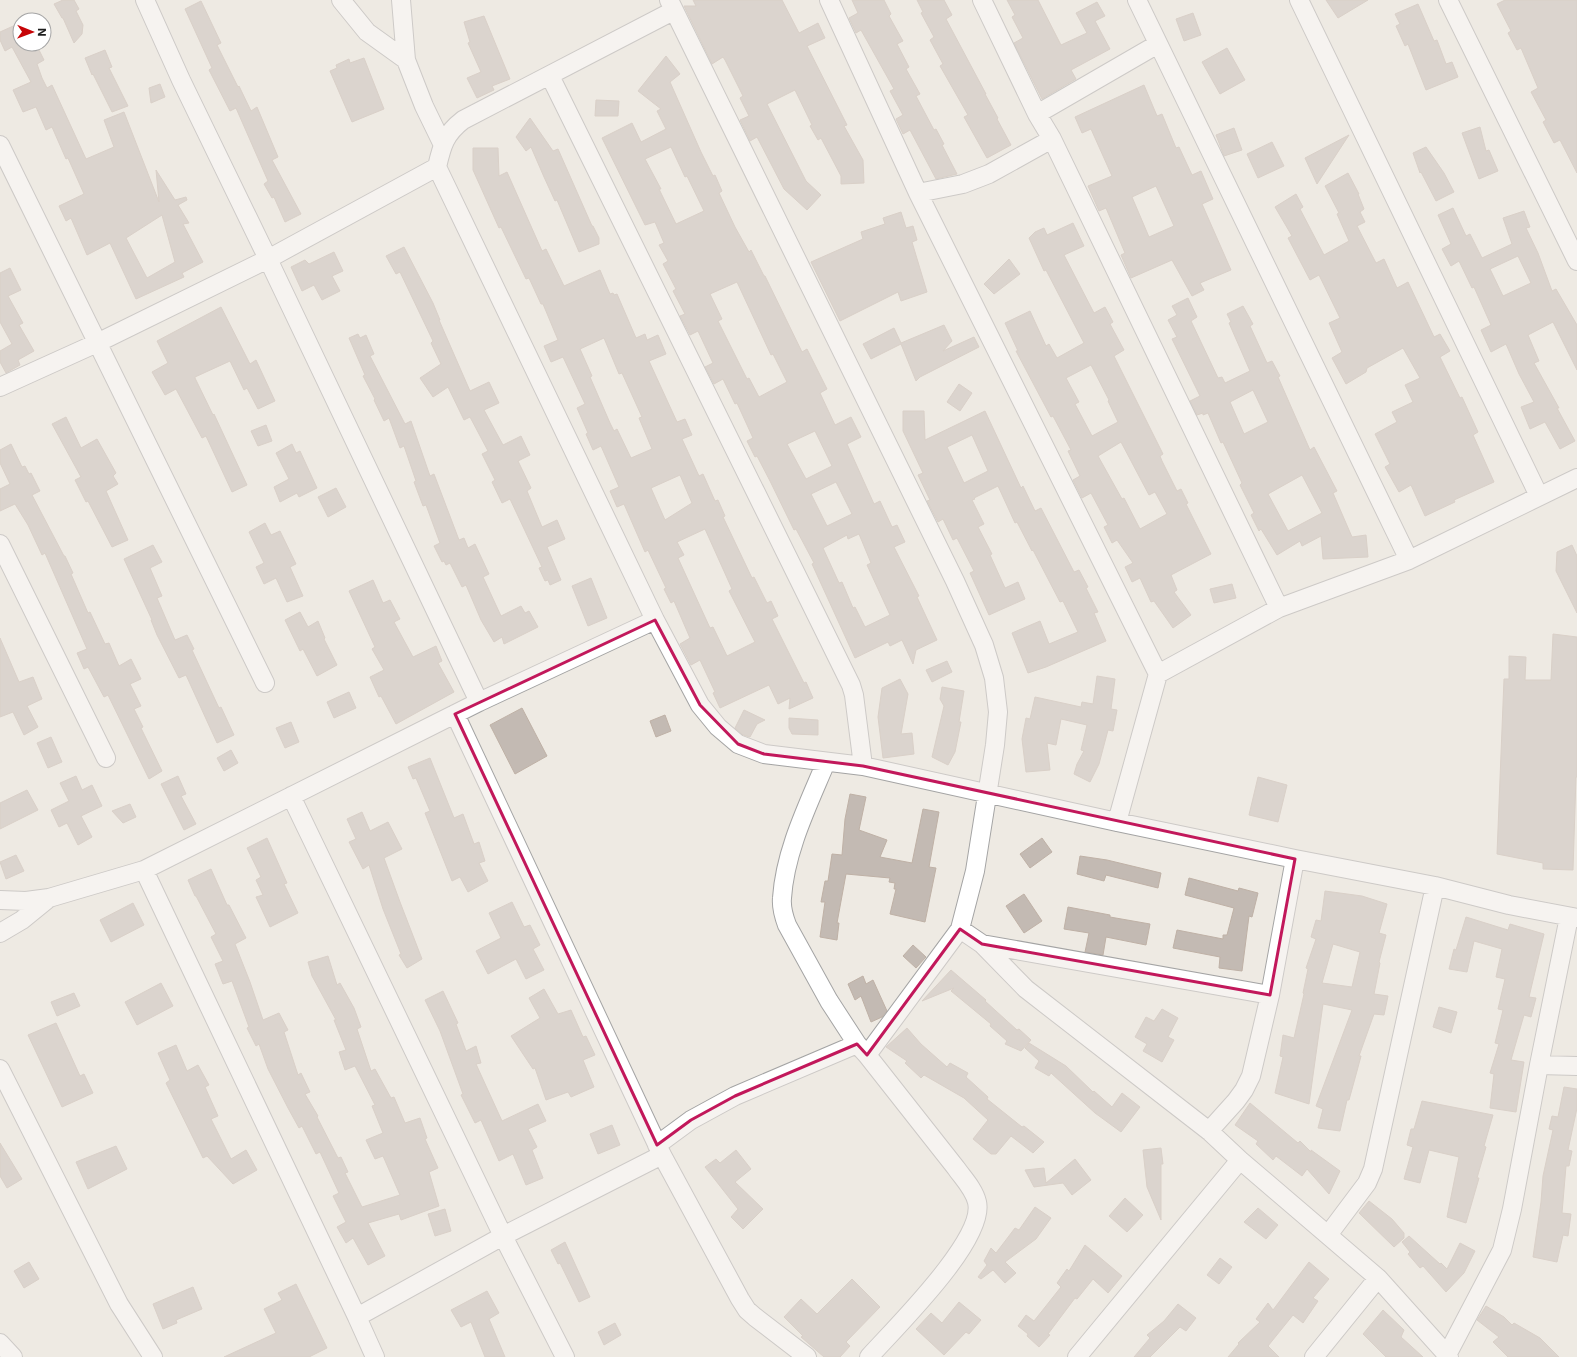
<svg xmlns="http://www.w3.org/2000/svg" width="1577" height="1357" viewBox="0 0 1577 1357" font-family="Inter,sans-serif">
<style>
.building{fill:#c3bab3;stroke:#bfb1a6;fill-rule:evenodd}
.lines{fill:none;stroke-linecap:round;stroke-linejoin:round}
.minor-casing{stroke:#a4a4a4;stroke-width:20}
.minor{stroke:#fff;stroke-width:18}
.marked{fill:none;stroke:#c2185b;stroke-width:3;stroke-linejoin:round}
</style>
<rect width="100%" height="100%" fill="#eeeae3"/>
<path class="building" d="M63,0H74L79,9L76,11L83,25L82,34L74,43L63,18H62L54,4Z
M693,0H782L799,33L818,23L825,38L807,46L847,125L844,126L863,160L864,183L841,184V176L821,138L818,140L810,126L812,125L795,90L767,104L806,181L821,195L807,210L784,189L757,137L750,141L740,120L749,116L740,98L743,96L725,60L723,57L712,64L684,6H696Z
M852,0H884L891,14L889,16L903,41L897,44L909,67L906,69L920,94L916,96L934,130L936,129L944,144L942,145L957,174L936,179L910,130L903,134L896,119L903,115L890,91L894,89L861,30L856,33L849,18L858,13Z
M917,0H944L952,15L946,19L986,94H985L998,118L997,119L1011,145L987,158L964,117L968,115L940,66L943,64L930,40L934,37L921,13L923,12Z
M1007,0H1038L1061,45L1087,33L1076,13L1097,2L1105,16L1095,21L1110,49L1071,70L1076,79L1042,99L1014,43L1023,38L1012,17L1015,15Z
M1326,0H1368L1338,18Z
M1505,0H1577V173L1560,140L1554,143L1543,122L1546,120L1531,92L1538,88L1521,48L1517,50L1508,33L1511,31L1497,4Z
M201,1L221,43L217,45L238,87L239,86L251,111L257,107L278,157L272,160L301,214L285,222L274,197L272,198L264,184L268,181L236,108L230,111L209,70L212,68L185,9Z
M1418,4L1434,41L1437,40L1446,64L1452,62L1458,77L1426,90L1408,44L1405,46L1396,26L1400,24L1395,14Z
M1193,13L1201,35L1184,41L1176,19Z
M484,16L510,79L492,86L494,90L477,98L467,78L481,72L468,43L470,42L464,22Z
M20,23V44H36L44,60L37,64L42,78L47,88L52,85L86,159L114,147L104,120L124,112L159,202L156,170L175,200L186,197L187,200L178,205L189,223L183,224L203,262L182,273L184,277L136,299L110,243L87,255L71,218L66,221L59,206L84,194L68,158L66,159L52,127L46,130L36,107L23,112L13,90L31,82L12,47L5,51L0,40V32ZM162,215L175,262L147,278L126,238Z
M1227,48L1245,80L1220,94L1202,62Z
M105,50L112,67L109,68L128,106L112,112L93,74L92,75L85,58Z
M666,56L680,74L670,82L701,152L713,176L715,175L722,191L719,193L735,227L749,252L751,250L764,276H765L802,352L807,349L827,389L820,393L835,425L851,417L861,437L847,444L874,504L880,501L892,527L897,525L905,542L894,547L919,596L917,597L937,640L916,650L913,664L902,640L890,646L888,642L855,658L812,564L814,563L796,529L794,530L770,481L757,456L755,457L747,441L753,438L737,403L735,404L723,379L714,384L705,367L713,363L698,331L690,335L680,316L685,314L673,291L676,289L663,264L668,261L659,245L664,243L655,222L645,225L602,138L632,123L641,142L666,129L657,111L661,109L638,91ZM671,147L685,177L687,176L704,211L676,224L659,189H661L645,159ZM737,282L771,355L773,354L787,382L759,397L749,378L747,379L718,321L722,319L710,294ZM815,431L832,466L806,479L787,444ZM836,482L852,514L827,526L811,494ZM859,534L871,563L867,565L890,615L865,627L855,607L853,608L842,582L839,583L823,548L847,535L848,539Z
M364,58L384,109L352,122L330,71L337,68L336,65L349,59L350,63Z
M160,84L165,97L151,103L149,88Z
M1144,85L1157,116L1162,114L1176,148L1179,147L1192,175L1201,171L1213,199L1202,204L1231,270L1200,283L1204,290L1192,296L1172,260L1131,278L1121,255L1125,253L1106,208L1099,211L1088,186L1112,176L1091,129L1082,133L1075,117ZM1156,186L1174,226L1149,237L1132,197Z
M596,100L619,101L618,116H595Z
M530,118L553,151L558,149L592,226H593L599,238V244L579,252L557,200L555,201L544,177L531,147L526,151L516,137Z
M1480,127L1486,151L1489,150L1498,171L1479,179L1462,133Z
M1234,128L1242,150L1224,156L1216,135Z
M1349,135L1317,184L1305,158Z
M1272,142L1284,166L1258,178L1247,154Z
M1426,147L1444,173L1454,192L1436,201L1421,172L1420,173L1413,153Z
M473,148H498L499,176L507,172L542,251L546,249L564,286L600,270L610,294L613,293L614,295L617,294L636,338L645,334L647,340L658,335L666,354L649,361L677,422L685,419L692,435L682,439L699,476L703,474L715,501L718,500L725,516L723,517L752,578L754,577L767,603L771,601L778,616L772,619L804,683L806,682L813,698L789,709L790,698L778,704L769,685L720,708L713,693L715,692L700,660L691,665L680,644L690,638L674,601L671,603L664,589L666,588L648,550L645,552L624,504L617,507L610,491L619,487L601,446L593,450L586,434L588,433L577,408L585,404L563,357L551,362L544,346L558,340L543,304H541L529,278L526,279L501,227L499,228L473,170ZM604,338L619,374L622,373L642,417L639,418L652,449L631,458L617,429L614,431L610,423L590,377L592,376L580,349ZM680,475L692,503L665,520L651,488ZM705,529L732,589L729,591L755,642L727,656L713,627L710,628L678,558L684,555L677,542Z
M1348,173L1359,194H1358L1364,209L1360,212L1365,222L1357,226L1376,263L1384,259L1397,288L1408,282L1434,337L1440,334L1450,351L1440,357L1460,398L1462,397L1478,432L1473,435L1494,482L1454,500L1455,502L1425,516L1411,485L1399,492L1385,467L1390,464L1375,434L1397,422L1392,412L1413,402L1405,385L1420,378L1403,348L1367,368L1366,372L1346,384L1332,358L1342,352L1329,323L1340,318L1319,275L1310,280L1288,238L1292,236L1275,207L1296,194L1303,207L1300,209L1324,255L1349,241L1337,214L1339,213L1325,186Z
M1453,208L1466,236L1470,234L1482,258L1512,244L1503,218L1524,211L1530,227L1526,228L1538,253L1552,291L1556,289L1577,325V370L1553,322L1528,335L1539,361L1534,363L1559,408H1557L1575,441L1560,449L1545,422L1530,429L1521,407L1534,402L1519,374L1506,344L1491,352L1481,330L1491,325L1474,287L1472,288L1459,261L1451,266L1442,249L1451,244L1438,215ZM1518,256L1531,283L1503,296L1490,269Z
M901,212L906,228L913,226L917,240L912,242L927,292L901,301L898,292L840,321L811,262L863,239L861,232L885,224L883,218Z
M1073,223L1084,246L1064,255L1094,313L1105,307L1113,322L1110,324L1124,350L1114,356L1163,454L1160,456L1162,461L1177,491L1181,489L1188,503L1186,504L1211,554L1171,575L1177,590L1174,592L1191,615L1173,628L1154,601L1151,602L1140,578L1132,582L1125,567L1133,563L1117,540L1112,543L1104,527L1108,525L1091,493L1082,498L1073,480L1080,476L1068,451L1071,450L1053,416L1051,417L1016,351H1018L1005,323L1030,311L1046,346L1049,344L1057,358L1084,343L1046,270L1044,271L1029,238L1035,232L1044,228L1047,235ZM1091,365L1109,400L1108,401L1118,422L1092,436L1075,404L1079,402L1066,378ZM1121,442L1149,495L1155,492L1167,514L1140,529L1124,498L1122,499L1098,456Z
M404,247L433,303L440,320H439L470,391L489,382L499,403L484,410L503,445L521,436L530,455L518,461L531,488L527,491L542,527L557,520L565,539L547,547L561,580L550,585L548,580L545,581L539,568L542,567L510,499L502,503L492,482L495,480L482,454L488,451L470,417L464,420L448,387L433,397L420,378L441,364L431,343L433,341L400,272L396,274L386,256Z
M334,252L343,271L332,276L340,291L322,300L314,285L302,291L291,267L305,260L309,264Z
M1009,259L1020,274L994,294L984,284Z
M10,268L21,290L8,296L23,323L19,325L34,351L18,360L20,365L6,373L0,362V351L12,344L0,322V273Z
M1188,298L1197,317L1191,321L1218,378L1222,377L1225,383L1250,371L1229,323L1231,322L1227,314L1243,306L1253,324L1250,326L1267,363L1272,361L1280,376L1278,377L1310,450L1314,447L1337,491L1333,493L1352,537L1366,535L1368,557L1323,559L1321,536L1302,546L1300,541L1277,555L1261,529L1259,531L1251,515L1254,513L1240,485L1242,483L1223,442L1221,443L1208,413L1203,415V413L1197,415L1190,401L1200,396L1172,339L1177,337L1168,320L1177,315L1172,306ZM1253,390L1268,422L1244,434L1230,402ZM1302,475L1322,513L1288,531L1268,494Z
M221,307L250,364L256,360L275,401L258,409L247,388L244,390L230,361L195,377V378L213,415L214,414L247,485L232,492L206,436L202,438L176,389L165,395L152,372L168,363L157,341Z
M944,325L952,341L943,351L974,337L979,347L920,377L916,381L901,344L871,359L863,344L894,328L901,343Z
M358,334L360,338L366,335L374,354L370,356L405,424L411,421L430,476L434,474L459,540L464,538L468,548L475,544L489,574L483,577L501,616L521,606L525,613L529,611L538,627L504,644L502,637L494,642L481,620L466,585L462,587L450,563L446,565L444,561L442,562L434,546L440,543L426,505L423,506L414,482L416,481L404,446L400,448L389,418L384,421L374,400L375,399L363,376L365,375L349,338Z
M959,384L972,393L960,411L947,402Z
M903,411H924L925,440L985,411L1021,488L1023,486L1035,511L1041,508L1074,572L1079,570L1088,587L1086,588L1098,612L1094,613L1106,641L1046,667L1028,673L1012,633L1040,621L1049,644L1078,632L1063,601L1060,602L1033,550L1032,551L1017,522L1015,523L998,486L974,498L975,499L972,500L984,524L978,527L992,554L990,555L1005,588L1018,582L1025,599L989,615L970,573L974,571L957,538L953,540L943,519L938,522L927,501L930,500L918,475L923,473L903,431ZM972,435L988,471L964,483L947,447Z
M66,417L81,448L97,439L116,473L113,476L118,484L106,491L128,540L112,547L88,501L86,502L75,480L81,477L52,424Z
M266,425L272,441L258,446L251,431Z
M11,444L22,467L25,466L29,474L31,473L40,491L32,495L64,556H65L73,573L71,574L88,613L90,612L105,644L109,643L119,666L131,659L141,679L130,684L141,706L134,709L143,727L141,728L162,771L149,779L108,695L104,697L88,667L84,669L77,653L87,649L45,553L42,555L28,525L15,504L0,511V489L10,484L0,463V450Z
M292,444L296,453L300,451L317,488L299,497L297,493L280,502L274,487L289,479L276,453Z
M336,488L346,507L328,517L318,497Z
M265,523L271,535L280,531L296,564L290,567L303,596L287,602L276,578L264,584L256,567L264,563L249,532Z
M153,545L162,562L150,568L162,596L157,598L175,640L187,635L194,649L192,650L219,708L221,707L234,735L217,743L186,675L179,678L157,635L151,620H152L124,559Z
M1572,545L1577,556V613L1556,571L1557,552Z
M591,578L607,618L588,626L572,586Z
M373,580L383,603L390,600L400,619L394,622L413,657L436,646L442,661L438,663L454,692L396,724L381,696L379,697L370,677L384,670L372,649L375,647L349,591Z
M1232,584L1236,598L1214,603L1210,589Z
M300,612L308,627L318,621L325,638L324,639L337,665L317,676L303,649L300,651L285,620Z
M1553,634L1577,637V777H1576L1573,870L1543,869V863L1497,854L1504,679H1509V656L1526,657L1525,680H1551Z
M0,638L19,682L33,677L42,699L27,706L38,727L24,735L13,712L0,717Z
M947,661L952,672L932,682L926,670Z
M1097,676L1115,679L1111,709L1117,710L1113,731L1108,730L1099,764L1090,782L1074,774L1077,764L1084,751L1081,750L1087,725L1061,719L1056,745L1047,743L1050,770L1026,772L1022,739L1026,718L1030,719L1035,697L1081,707L1082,702L1093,704Z
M900,679L908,694L901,734L912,733L914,754L883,758L878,717L882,688Z
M942,687L964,691L959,722H961L955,752L948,765L932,757L944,706L940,699Z
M349,692L356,708L334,718L327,702Z
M522,708L547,756L515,774L490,725Z
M744,710L765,720L757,724L750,737L743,735L735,728Z
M665,715L671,731L656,737L650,721Z
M789,718L818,720V735L792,734L789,728Z
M291,722L299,742L285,748L276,728Z
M51,737L62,762L48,768L37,743Z
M231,750L238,763L224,771L217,758Z
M430,758L454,818L463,814L474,844L479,842L485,861L479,863L488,881L468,892L460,877L452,881L425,813L430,811L416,778L413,779L408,767Z
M76,776L82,790L92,785L102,806L81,816L92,837L78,845L67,823L59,827L51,810L69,801L60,783Z
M178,776L186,794L181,796L196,824L184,830L161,784Z
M1258,777L1287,785L1278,822L1249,815Z
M27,790L38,810L0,829V803Z
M850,794L866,797L859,830L887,840L880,857L912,863L923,809L939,812L929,867L936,868L925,922L890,914L896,889H894L895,883L889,882L890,878L846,874L837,923H839L837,940L820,937L825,902H821L825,881H828L832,854L842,855L845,819Z
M130,804L136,817L123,823L112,811Z
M362,812L370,831L388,822L402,849L384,858L400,902L422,959L407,968L399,955L401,954L383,909L369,865L363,869L349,842L356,839L347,819Z
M267,838L287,883L284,884L298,913L270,927L256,897L263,895L256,880L261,877L247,848Z
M1042,838L1052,852L1030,868L1020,854Z
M16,855L24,871L6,879L0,862Z
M1080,856L1107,860L1161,873L1158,888L1106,875L1104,881L1077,874Z
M211,869L227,905H229L246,938L235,944L250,982L263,1020L279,1013L288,1030L284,1032L298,1075L301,1073L310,1092L305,1094L318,1116L317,1117L338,1158L341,1157L348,1172L345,1173L362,1207L400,1195L383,1156L375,1159L366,1140L383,1133L372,1106L375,1105L355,1066L345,1070L339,1052L346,1050L334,1020H336L312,976L308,962L328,956L337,985L340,983L354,1008L361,1027L357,1029L371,1071L375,1069L391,1098L394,1097L405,1123L420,1118L427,1138L425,1139L438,1168L429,1172L439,1206L401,1220L399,1214L368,1223L385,1256L368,1265L353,1238L346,1243L337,1227L346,1222L333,1196L339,1193L320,1152L316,1154L302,1126L299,1128L288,1108L268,1069L259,1044L256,1046L247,1028L249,1027L232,981L223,984L215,964L223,961L211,937L216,934L196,896H195L188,880Z
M1189,878L1238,891L1239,888L1258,893L1252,917L1249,916L1242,971L1219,968L1220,957L1173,948L1177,930L1223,939V935H1227L1234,908L1185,895Z
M1325,891L1362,896L1387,904L1379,933L1386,935L1379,962L1380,963L1374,994L1388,996L1384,1015L1374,1014L1359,1056H1361L1357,1071L1349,1100H1347L1340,1131L1318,1128L1323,1109L1316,1106L1352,1010L1323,1004L1309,1104L1275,1093L1283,1057L1280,1056L1283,1035L1294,1038L1304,994L1303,993L1308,969L1306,968L1316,939L1311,937L1316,920L1321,921ZM1333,944L1360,952L1352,987L1322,983Z
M1024,894L1042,921L1024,933L1006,906Z
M512,902L524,927L530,925L540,945L533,949L544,970L526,979L516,959L488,974L476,951L501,938L489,913Z
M133,903L144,925L111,942L100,920Z
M1068,907L1110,915V917L1150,924L1146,945L1106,937L1103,955L1085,952L1089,933L1064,929Z
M1466,917L1508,930L1510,924L1544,934L1529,997L1536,998L1531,1017L1524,1015L1511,1060L1524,1062L1516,1112L1490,1108L1494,1074L1490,1073L1499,1044L1495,1043L1503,1010L1498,1009L1505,979L1496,977L1502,949L1474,941L1467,972L1449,969L1454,949L1456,950Z
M913,945L926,957L916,968L903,956Z
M951,970L986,1000L985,1001L1017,1030L1019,1029L1031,1040L1021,1051L1005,1044L1007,1041L990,1026L991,1024L951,991L954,988L922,1001Z
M863,976L866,984L873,980L887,1011L882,1017L871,1022L861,996L855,1000L848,984Z
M161,983L173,1006L137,1025L125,1002Z
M544,989L558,1014L571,1010L583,1037L586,1036L595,1055L583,1060L594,1087L571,1097L568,1092L546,1100L535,1068L533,1069L511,1036L540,1018L529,998Z
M443,991L458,1023L456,1024L466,1051L476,1046L481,1063L476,1064L502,1121L538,1104L546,1121L528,1129L537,1147L532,1150L543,1178L526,1185L513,1154L499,1161L481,1120L475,1123L461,1095L463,1094L440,1031L425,1000Z
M74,993L80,1006L57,1016L51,1002Z
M1439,1007L1457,1012L1451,1033L1433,1027Z
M1162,1009L1178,1018L1168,1037L1174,1040L1162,1062L1143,1051L1147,1044L1135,1037L1146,1017L1154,1021Z
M56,1023L80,1076L84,1074L93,1093L62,1107L28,1035Z
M907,1028L921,1044L947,1067L950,1063L968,1073L966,1077L988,1097L987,1099L1022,1127L1024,1126L1044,1142L1033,1153L1011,1136L996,1154H991L973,1139L988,1120L964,1098L924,1075L921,1078L905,1063L907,1061L886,1047Z
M1029,1043L1066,1066L1093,1092L1094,1091L1112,1107L1122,1093L1140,1107L1121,1132L1095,1113L1051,1073L1049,1076L1035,1068L1039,1061L1025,1048Z
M176,1045L187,1071L198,1065L209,1085L205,1087L218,1116L211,1119L231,1159L246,1150L257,1170L233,1184L207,1156L203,1158L166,1083L170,1080L158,1053Z
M1564,1087L1577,1089V1108L1568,1150L1572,1151L1569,1166H1566L1562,1213L1571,1214L1568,1236L1563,1235L1557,1262L1533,1257L1541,1202L1543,1176L1553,1130L1549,1129L1552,1116L1558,1117Z
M1422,1101L1493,1115L1484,1146L1486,1147L1477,1178H1479L1466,1223L1447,1217L1459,1157L1429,1150L1420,1183L1404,1179L1413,1147L1407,1145L1411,1129H1414Z
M1250,1103L1298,1143L1300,1141L1311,1152V1150L1340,1171L1329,1194L1307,1169L1302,1176L1276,1156L1273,1160L1256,1144L1258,1141L1235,1125Z
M612,1125L620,1145L598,1154L590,1134Z
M0,1143L22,1179L7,1188L0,1176Z
M116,1146L127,1169L88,1189L76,1162Z
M1161,1148L1163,1164H1161V1220L1147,1187L1143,1150Z
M736,1150L751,1169L735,1182L763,1209L743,1229L731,1217L738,1209L705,1167L716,1159L720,1163Z
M1075,1159L1091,1180L1072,1195L1063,1183L1034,1187L1025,1170L1044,1168L1046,1183Z
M1125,1198L1143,1215L1127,1232L1109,1216Z
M1369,1201L1392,1219L1404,1233V1238L1394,1247L1359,1213Z
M1035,1207L1051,1218L1036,1239L1005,1262L1016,1273L1005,1283L993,1270L981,1279L978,1277L987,1265L984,1261L991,1248L996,1253L1015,1228L1019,1230Z
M1258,1208L1278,1225L1266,1239L1244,1222Z
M445,1209L451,1231L435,1236L428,1214Z
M1409,1236L1440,1264L1441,1263L1447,1269L1460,1243L1475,1251L1464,1273L1446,1292L1423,1266L1420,1268L1408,1254L1410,1252L1402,1242Z
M565,1242L590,1297L579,1302L560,1263L558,1264L551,1250Z
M1085,1245L1122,1276L1108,1293L1093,1279L1077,1299L1075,1298L1048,1334L1050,1335L1039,1347L1027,1336L1028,1334L1018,1326L1026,1315L1034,1321L1061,1287L1057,1283L1067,1269L1069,1271Z
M1220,1258L1232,1267L1219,1284L1207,1275Z
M29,1262L39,1279L24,1288L14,1271Z
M1309,1262L1329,1279L1313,1298L1318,1301L1303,1323L1293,1315L1268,1346L1279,1357H1228L1239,1344L1238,1343L1260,1322L1256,1319L1268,1303L1273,1310Z
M852,1279L880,1307L846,1342L850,1346L840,1357H824L801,1337L803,1336L784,1317L801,1299L817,1314Z
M296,1284L327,1348L309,1357H224L276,1333L264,1309L282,1300L278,1293Z
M193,1287L202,1309L176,1320L177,1323L163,1329L153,1304Z
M487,1291L499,1313L489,1319L505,1357H485L471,1322L461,1327L451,1310Z
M959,1302L981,1320L969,1334L966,1332L944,1355L916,1329L931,1313L942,1323Z
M1178,1304L1196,1318L1186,1331L1180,1327L1150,1357H1134L1150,1338L1147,1335L1164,1321Z
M1486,1306L1504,1317L1512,1325L1514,1323L1540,1338L1559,1357H1508L1493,1342L1499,1337L1477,1320Z
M1383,1310L1404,1330L1401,1337L1423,1357H1386L1363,1334Z
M615,1323L621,1335L604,1345L598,1332Z"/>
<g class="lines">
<defs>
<path id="minor" d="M145,0L181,80L268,259L479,702
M341,0L367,32L406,60
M401,0L406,60L424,106L442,143
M669,0L955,581L984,645L994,678L998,712L995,745L975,871L960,929L982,944L1026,989L1209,1131L1240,1160L1378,1278L1449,1357
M829,0L918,193L1158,674
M982,0L1037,114L1052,139L1279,608
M1137,0L1409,560
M1299,0L1539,496
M1448,0L1577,261
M673,11L463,120C445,134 442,145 437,167L655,620L700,705L718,727L738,744L764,754L863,766L1117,822L1295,859L1435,886L1509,905L1577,918
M550,76L851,685L854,695L863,766
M1037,114L1158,44
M0,145L265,683
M918,193L963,184L989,174L1052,139
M0,387L97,343L268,259L437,167
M0,544L106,758
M455,714L662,1155L740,1299L747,1310L755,1317L807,1357
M826,762C808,805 785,851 782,898C781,908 784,917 787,925L829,1001L857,1044L867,1055L956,1168C963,1178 974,1189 977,1202C986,1239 895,1328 869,1357
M291,796L503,1236L565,1357
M1117,822L1158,674L1279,608L1409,560L1577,478
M144,870L357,1317L503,1236L662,1155
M0,900L26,901L49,898L144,870L479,702L655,620
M0,933L22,920L49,898
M982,944L1270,995
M867,1055L960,929
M1539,1065L1577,1066
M0,1069L119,1304L153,1357
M1209,1131L1236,1101L1244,1090L1251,1076L1270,995L1295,859
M657,1145L691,1120L735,1096L857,1044
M1328,1235L1367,1183L1373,1169L1435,886
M357,1317L375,1357
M0,1343L13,1357
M1447,1355L1502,1250L1512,1209L1539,1065L1569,917
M1077,1357L1240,1160
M1314,1357L1378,1278"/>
</defs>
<use href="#minor" class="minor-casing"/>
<use href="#minor" class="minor"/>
</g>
<path d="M0 0H1577V1357H0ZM655,620L700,705L738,744L764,754L863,766L1295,859L1270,995L982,944L960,929L867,1055L857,1044L735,1096L691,1120L657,1145L455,714Z" fill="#eeeae3" fill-opacity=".55" fill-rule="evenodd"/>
<path class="marked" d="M655,620L700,705L738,744L764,754L863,766L1295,859L1270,995L982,944L960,929L867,1055L857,1044L735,1096L691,1120L657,1145L455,714Z"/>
<g transform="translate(32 32) rotate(91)"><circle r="19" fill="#ffffff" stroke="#a5a5a5"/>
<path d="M0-3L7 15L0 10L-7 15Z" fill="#c60407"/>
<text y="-6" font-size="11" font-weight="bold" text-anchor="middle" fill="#1d1d1d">N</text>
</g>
</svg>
